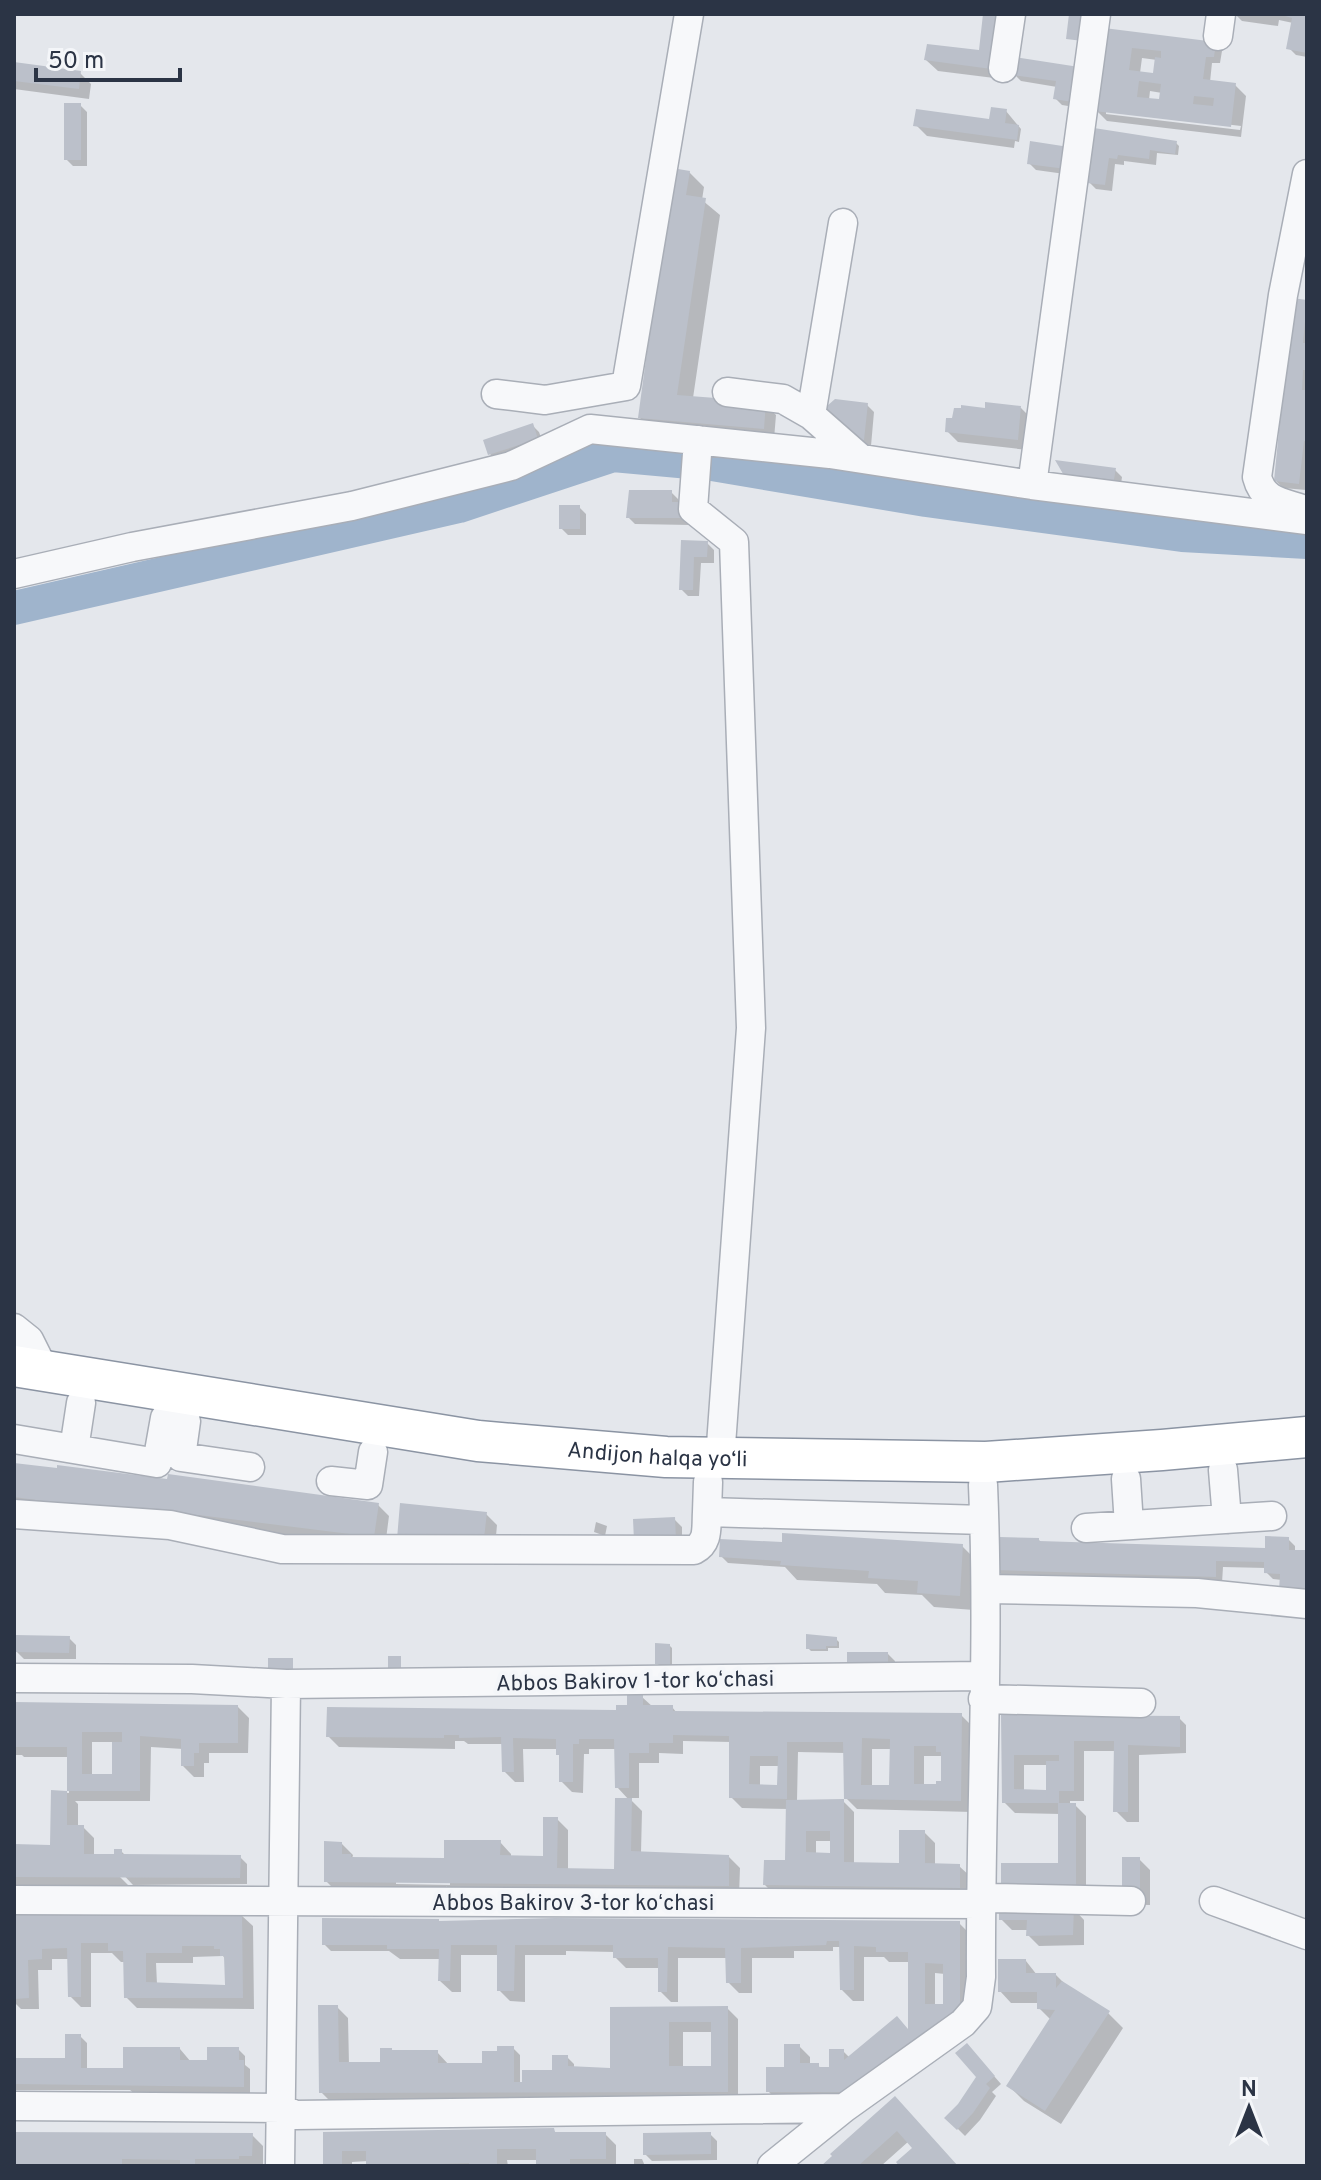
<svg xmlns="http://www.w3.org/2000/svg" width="1321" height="2180" viewBox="0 0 1321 2180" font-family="Overpass,sans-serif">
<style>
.shadow{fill:#0003;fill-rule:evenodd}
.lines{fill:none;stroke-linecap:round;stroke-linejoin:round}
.river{stroke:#9fb4cc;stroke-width:34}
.building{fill:#bbc0ca;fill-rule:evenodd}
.minor-casing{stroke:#a9aeb7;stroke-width:31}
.highway-casing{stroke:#8b94a3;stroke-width:43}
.minor{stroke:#f7f8fa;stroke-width:28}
.highway{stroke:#fff;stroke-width:40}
.labels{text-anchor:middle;stroke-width:8;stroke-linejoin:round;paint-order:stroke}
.street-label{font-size:22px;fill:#2b3445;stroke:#f4f6f9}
</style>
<rect width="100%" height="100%" fill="#e4e7ec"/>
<path class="shadow" d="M985,14L1010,80L938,71L926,60L981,52Z
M1235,14H1307V57L1296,55L1289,48L1293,23L1279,20L1278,26L1242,21Z
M1106,30L1215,44L1222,51L1220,63H1212L1210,82L1235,85L1246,96L1241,137L1107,121L1096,110ZM1142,58L1157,60L1155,75L1140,73ZM1150,91L1162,93L1161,102L1149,100ZM1106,110L1241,126L1240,130L1106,114Z
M14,64L80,73L91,84L89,99L14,89Z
M1078,69L1080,108L1062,105L1055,98L1057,87L1021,81L1014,74Z
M80,105L87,112V166H73L66,159Z
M1006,111L1021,129L1019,142L1015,141L1014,148L927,136L916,125L991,121Z
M1096,130L1176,143L1179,146L1178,155L1157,153L1156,165L1124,161V165L1115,164L1112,191L1096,189L1089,182Z
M1032,143L1072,175L1036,170L1029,163Z
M689,172L704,187L702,200L720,215L693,398L765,404L776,415L774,439L651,429L640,418Z
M1294,301L1307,302L1306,490L1283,488L1276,481Z
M867,405L874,412L871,446L857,445Z
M1021,408L1032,419L1028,450L958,442L947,431L954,421L986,410Z
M532,425L539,432L544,446L497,461L490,454L485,441Z
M1115,470L1122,477L1120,491L1068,478Z
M671,492L678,499V504L690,511V525L635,524L628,517Z
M579,507L586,514V535H568L561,528Z
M683,542L707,543L714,550V563H701L699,596H688L681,589Z
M14,1464L378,1505L389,1516L385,1547L211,1525L14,1506Z
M486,1514L497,1525L494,1558L410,1549Z
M675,1520L682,1527V1546L643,1548Z
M596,1522L607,1526L605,1536L594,1532Z
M1288,1539L1295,1546V1552H1307L1282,1580L1273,1579L1266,1572V1568L1223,1567L1222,1583L1007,1580L996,1569L1039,1540L1042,1543L1267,1550Z
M781,1544L962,1546L977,1561L974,1610L934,1607L922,1595L885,1593L877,1584L797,1580L785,1567L728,1563L721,1556Z
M69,1638L76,1645V1659H24L17,1652Z
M836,1639L839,1642V1648H828V1651H811L808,1648Z
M670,1646L672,1648V1667L660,1666L657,1663Z
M888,1654L895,1661V1670L849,1663Z
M642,1697L653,1707H672L677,1713L961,1715L972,1726V1812L857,1809L846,1798L845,1753L798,1752L797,1801H843L854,1812V1865H901L924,1832L935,1843V1865L959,1866L971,1877L970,1898L798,1896L791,1889V1892H772L765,1885L787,1865L788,1809L742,1808L731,1797V1742L683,1741V1754L659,1753V1763H639V1798H629L642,1811L641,1853L729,1857L740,1868L739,1896L627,1895L620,1888V1891L453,1893L446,1886V1889L337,1892L326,1881L342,1844L353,1855L352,1859L446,1860L500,1842L511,1854V1857L545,1858L557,1819L568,1830V1870L616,1874L629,1800L617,1787L616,1749H589V1754H584L583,1793L572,1792L561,1781V1758L558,1749H523L524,1782H515L504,1771L503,1744H468L464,1741H455V1749L339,1747L328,1736L618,1712ZM872,1749H892L891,1787H872ZM924,1756H943V1783L938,1786H924ZM760,1766H780L779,1787L760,1786ZM816,1841H832V1855L816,1854ZM396,1880L450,1881V1885L396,1884Z
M14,1705L238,1707L249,1718L248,1753H209V1763H204V1777H194L183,1766V1749L151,1747L150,1801H75L78,1804V1827H83L94,1838V1856H116L121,1851L126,1856L240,1857L247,1864V1884L133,1885L118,1869L115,1872L131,1888L14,1892V1846L52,1847L53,1792L69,1793V1757H24L22,1755H14ZM92,1742H114V1776H92Z
M1003,1717L1179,1718L1186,1725V1753L1139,1755V1822H1127L1116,1811V1751H1084V1801H1070V1805H1075L1086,1816V1891H1124L1139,1859L1150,1870V1905L1071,1904L1060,1868V1814L1015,1813L1004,1802ZM1024,1765H1048V1792L1024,1791Z
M1073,1908L1084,1920V1945L1039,1946L1028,1935V1930H1012L1001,1919Z
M14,1915H241L253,1926L254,2009L137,2008L126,1997L125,1962H121L112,1953H91V2007H81L70,1996L69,1959H52V1970H38L39,2009H21L14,2002ZM223,1956L226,1960L227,1987L157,1984L156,1963H193V1957Z
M499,1923H959L970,1934V2017L857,2102L775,2098L768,2091L799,2046L810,2057V2065L831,2069L843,2051L850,2058L910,2031V1962H889L884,1957H864V2001H853L842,1990V1947H833V1951H794V1958H752V1993H739L728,1982V1958H678V2002H671L660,1991V1968H626L615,1957V1952L566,1951V1955H525V2002L510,2001L499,1990V1955H461V1992H452L440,1981L441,1959H400L389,1951H331L324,1944ZM935,1973L945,1974V2006H935Z
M1026,1961L1037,1975H1056L1067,1986L1108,2013L1123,2028L1061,2124L1024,2101L1009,2086L1051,2020L1039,2008V2003H1011L1000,1991Z
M337,2007L348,2018L349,2064H382L394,2052H437L449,2065H484L513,2048L520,2055V2084L554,2072L567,2057L574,2064V2069L612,2070L671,2009L727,2008L738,2019V2102L332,2103L321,2092ZM683,2032H713V2068H683Z
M80,2036L87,2043V2070H125L180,2049L191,2062H209L238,2049L245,2056V2065L250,2069V2094L136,2095L130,2090H16L14,2094V2060H67Z
M974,2053L1001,2084L992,2092L996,2096L980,2120L965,2136L947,2118L960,2105L978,2076Z
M895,2099L956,2166H902L915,2148L909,2141L881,2166H822Z
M553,2130L557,2134H605L616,2145V2166H538V2160H507L508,2166H371L368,2161L352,2162V2166H325V2134Z
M14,2134L252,2135L263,2146V2166H14Z
M710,2134L717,2141V2160L652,2161L645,2154Z
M634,2159H642L645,2166H634Z"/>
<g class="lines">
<path class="river" d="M14,608L459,506L613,455L712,464L926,500L1182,535L1307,542"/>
</g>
<path class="building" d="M983,14H1006L999,70L924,60L927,44L979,50Z
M1069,14H1087L1083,41L1066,39Z
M1278,14H1307V53L1286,49L1292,18Z
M1104,28L1216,42L1214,57H1206L1203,79L1236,83L1231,127L1094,111ZM1132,48L1161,51V58L1155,57L1153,73L1129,70ZM1139,81L1161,84L1159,99L1137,97ZM1194,96L1214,98L1213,106L1193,104Z
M1015,57L1079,67L1073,102L1053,99L1056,81L1012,75Z
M14,62L81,71L79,89L14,81Z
M64,103H81V160H64Z
M991,107L1007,109L1005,123L1019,125L1017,140L913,126L916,109L989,119Z
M1094,128L1177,141L1175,154L1150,150L1149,159L1118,155L1117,159L1109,158L1105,185L1087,183Z
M1030,141L1069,147L1066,169L1027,164Z
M672,168L690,171L686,195L706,198L677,395L766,402L764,429L638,418Z
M1292,298L1307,300L1303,343H1307V370H1303L1302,390H1307V442L1304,441L1299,484L1274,481Z
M835,399L868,403L864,440L848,438L826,418L827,406Z
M985,402L1021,406L1018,440L945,432L946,418H952L954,408H961V405L985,408Z
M533,423L538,439L488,455L483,440Z
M1055,460L1116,468L1113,485L1066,479Z
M629,490H672V502H684V518H626Z
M559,505H580V529H559Z
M681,540L708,541L707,557H694L693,590H679Z
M14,1463L57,1468V1465L167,1479L168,1474L379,1503L374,1537L198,1515L197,1522L14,1497Z
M400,1503L487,1512L483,1547L397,1539Z
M675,1517L676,1540L634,1541L633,1519Z
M782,1533L963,1544L960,1596L917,1593L918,1581L868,1578L869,1571L780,1565L781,1561L719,1557L720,1539L782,1542Z
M1265,1536L1289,1537V1550H1307V1591H1279L1280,1574L1264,1573V1562L1216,1561V1577L994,1570L999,1537L1039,1538V1541L1265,1548Z
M806,1634L837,1637V1646H826V1649H806Z
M15,1635L70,1636L69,1653L15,1652Z
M655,1643L670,1644V1665L655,1664Z
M847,1652H888V1664H847Z
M388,1656H401V1671H388Z
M268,1658H293V1672H268Z
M627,1695H643V1705H673V1711L962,1713L961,1801L844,1799L843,1742H787V1799L729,1798V1736L673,1735V1743H649V1753H629V1788H615L614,1739H579V1744H573V1782H559V1755H556V1739L513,1738L514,1772H502L501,1737L459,1738V1735H444V1738L326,1737L327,1707L616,1710V1705H627ZM862,1738L890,1739L889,1785H861ZM914,1746H936V1752H941V1781H936V1784H914ZM750,1756H778L777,1785L749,1784Z
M14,1702L238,1705V1743H199V1753H194V1766H181V1739L140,1736V1791H67V1825H84V1854H114V1849H122V1854L241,1855L240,1878L14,1877V1844L50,1845L51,1790L67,1791V1747H14ZM82,1732H122V1742H112V1774H82Z
M1001,1715L1180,1716V1747L1128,1745V1812H1113L1114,1741H1074V1791H1059V1803H1076V1889H1122V1857H1140V1894L1001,1889V1863H1058V1803H1002ZM1014,1755H1059V1761H1046V1790L1014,1789Z
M615,1798H632L631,1851L729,1855V1886L324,1882V1841L342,1842V1854H351V1857L444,1858V1840H501L500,1855L543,1856V1817H558L557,1868L614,1869Z
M844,1799V1862L899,1863V1830H925V1863L960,1864V1888L763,1885L764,1860H785L786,1800ZM806,1831H830V1853L806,1852Z
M999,1905L1074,1906L1073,1935L1026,1936L1027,1920H999Z
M14,1913H242L243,1998H124L123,1951H108V1943H81V1997H68L67,1948L42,1949V1959L28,1960L29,1998L14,1999ZM182,1946H214V1949H220V1956H224L225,1985L146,1982V1953H182Z
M322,1918L439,1919V1921L555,1918L960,1921V2006L846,2092H766V2067H784V2044H800V2063H819V2067H829V2049H844V2060L897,2016L908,2029V1952H876V1947L854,1946V1990H840L839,1941H827L826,1945L741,1948V1983H726L725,1948L668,1947L667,1992H658V1958H613V1945H515L514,1991H497V1945H451L450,1981H438L439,1949H387V1945H322ZM925,1963L943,1964V2004H925Z
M998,1959H1026V1973H1056V1988L1062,1981L1110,2011L1045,2111L1006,2086L1055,2010L1037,2009V1992H998Z
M318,2005H338L339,2062H380V2048H392V2050H438V2063H482V2051H497V2046H514V2082H522V2070H552V2055H568V2066L610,2068V2007L728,2006V2092L319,2093ZM669,2022H711V2066H669Z
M65,2034H81V2068H123V2047H180V2060H207V2047H239V2060H244V2087L14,2084V2058H65Z
M967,2043L995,2076L986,2084L990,2088L973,2113L957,2130L944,2118L958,2104L976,2077L955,2053Z
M895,2096L958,2166H899L896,2162L912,2148L897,2131L858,2166H821L832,2156L830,2154Z
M554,2128L555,2132H606V2159H570V2166H536V2149H497V2166H469V2163L383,2166V2164H366V2151H342V2166H323V2132Z
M14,2132L253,2133L252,2156H239V2159H195V2166H180V2160L122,2159V2166H14Z
M711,2132V2154L643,2155V2133Z"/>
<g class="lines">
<defs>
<path id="minor" d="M1218,36L1221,14
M1003,68L1011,14
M843,223L811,415L860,458
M727,392L783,399L811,415
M496,394L545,400L626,386L689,14
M698,440L693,509L734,542L751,1028L720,1459
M1032,485L1096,14
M1302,509C1281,502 1263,501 1257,477L1283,295L1307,174
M14,574L132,547L352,506L511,466L590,429L830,454L1032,485L1307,520
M14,1328L29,1340L45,1372
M186,1421L181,1457L250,1467
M14,1439L157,1463L165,1418
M74,1449L81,1403
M1223,1470L1227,1519
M1126,1479L1129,1525
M331,1481L368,1485L373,1452
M707,1512L708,1482
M14,1514L170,1525L282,1549L694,1550C709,1542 706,1528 707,1512L984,1520
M1086,1528L1272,1516
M987,1589L1197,1593L1307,1604
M14,1678L192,1679L286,1684L983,1676
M983,1699L1141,1703
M14,1900L980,1904L993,1898L1131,1901
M1214,1901L1307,1935
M14,2106L281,2108L295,2115L844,2108
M280,2166L286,1684
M772,2166L844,2108L963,2023L977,2007L981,1977C980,1813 990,1649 983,1485"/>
<g id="highway">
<path id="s1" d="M14,1366L478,1441L666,1457L986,1462L1162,1450L1307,1437"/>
</g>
</defs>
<use href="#minor" class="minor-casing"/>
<use href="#highway" class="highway-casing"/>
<use href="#minor" class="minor"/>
<use href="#highway" class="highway"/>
</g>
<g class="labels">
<g class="street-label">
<text dy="8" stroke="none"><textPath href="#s1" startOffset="650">Andijon halqa yo‘li</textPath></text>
<text transform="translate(635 1680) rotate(-1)" y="8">Abbos Bakirov 1-tor koʻchasi</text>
<text x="573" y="1910">Abbos Bakirov 3-tor koʻchasi</text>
</g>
</g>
<rect width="1321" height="2180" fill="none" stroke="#2b3445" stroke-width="32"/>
<g transform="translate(1249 2108)" stroke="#f4f6f9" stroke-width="6" paint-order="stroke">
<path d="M0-6L14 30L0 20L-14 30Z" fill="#2b3445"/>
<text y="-12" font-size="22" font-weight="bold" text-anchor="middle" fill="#2b3445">N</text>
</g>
<path d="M36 68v12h144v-12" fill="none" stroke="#2b3445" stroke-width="4"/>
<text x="48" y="68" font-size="24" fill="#2b3445" stroke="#f4f6f9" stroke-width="6" paint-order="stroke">50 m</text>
</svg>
